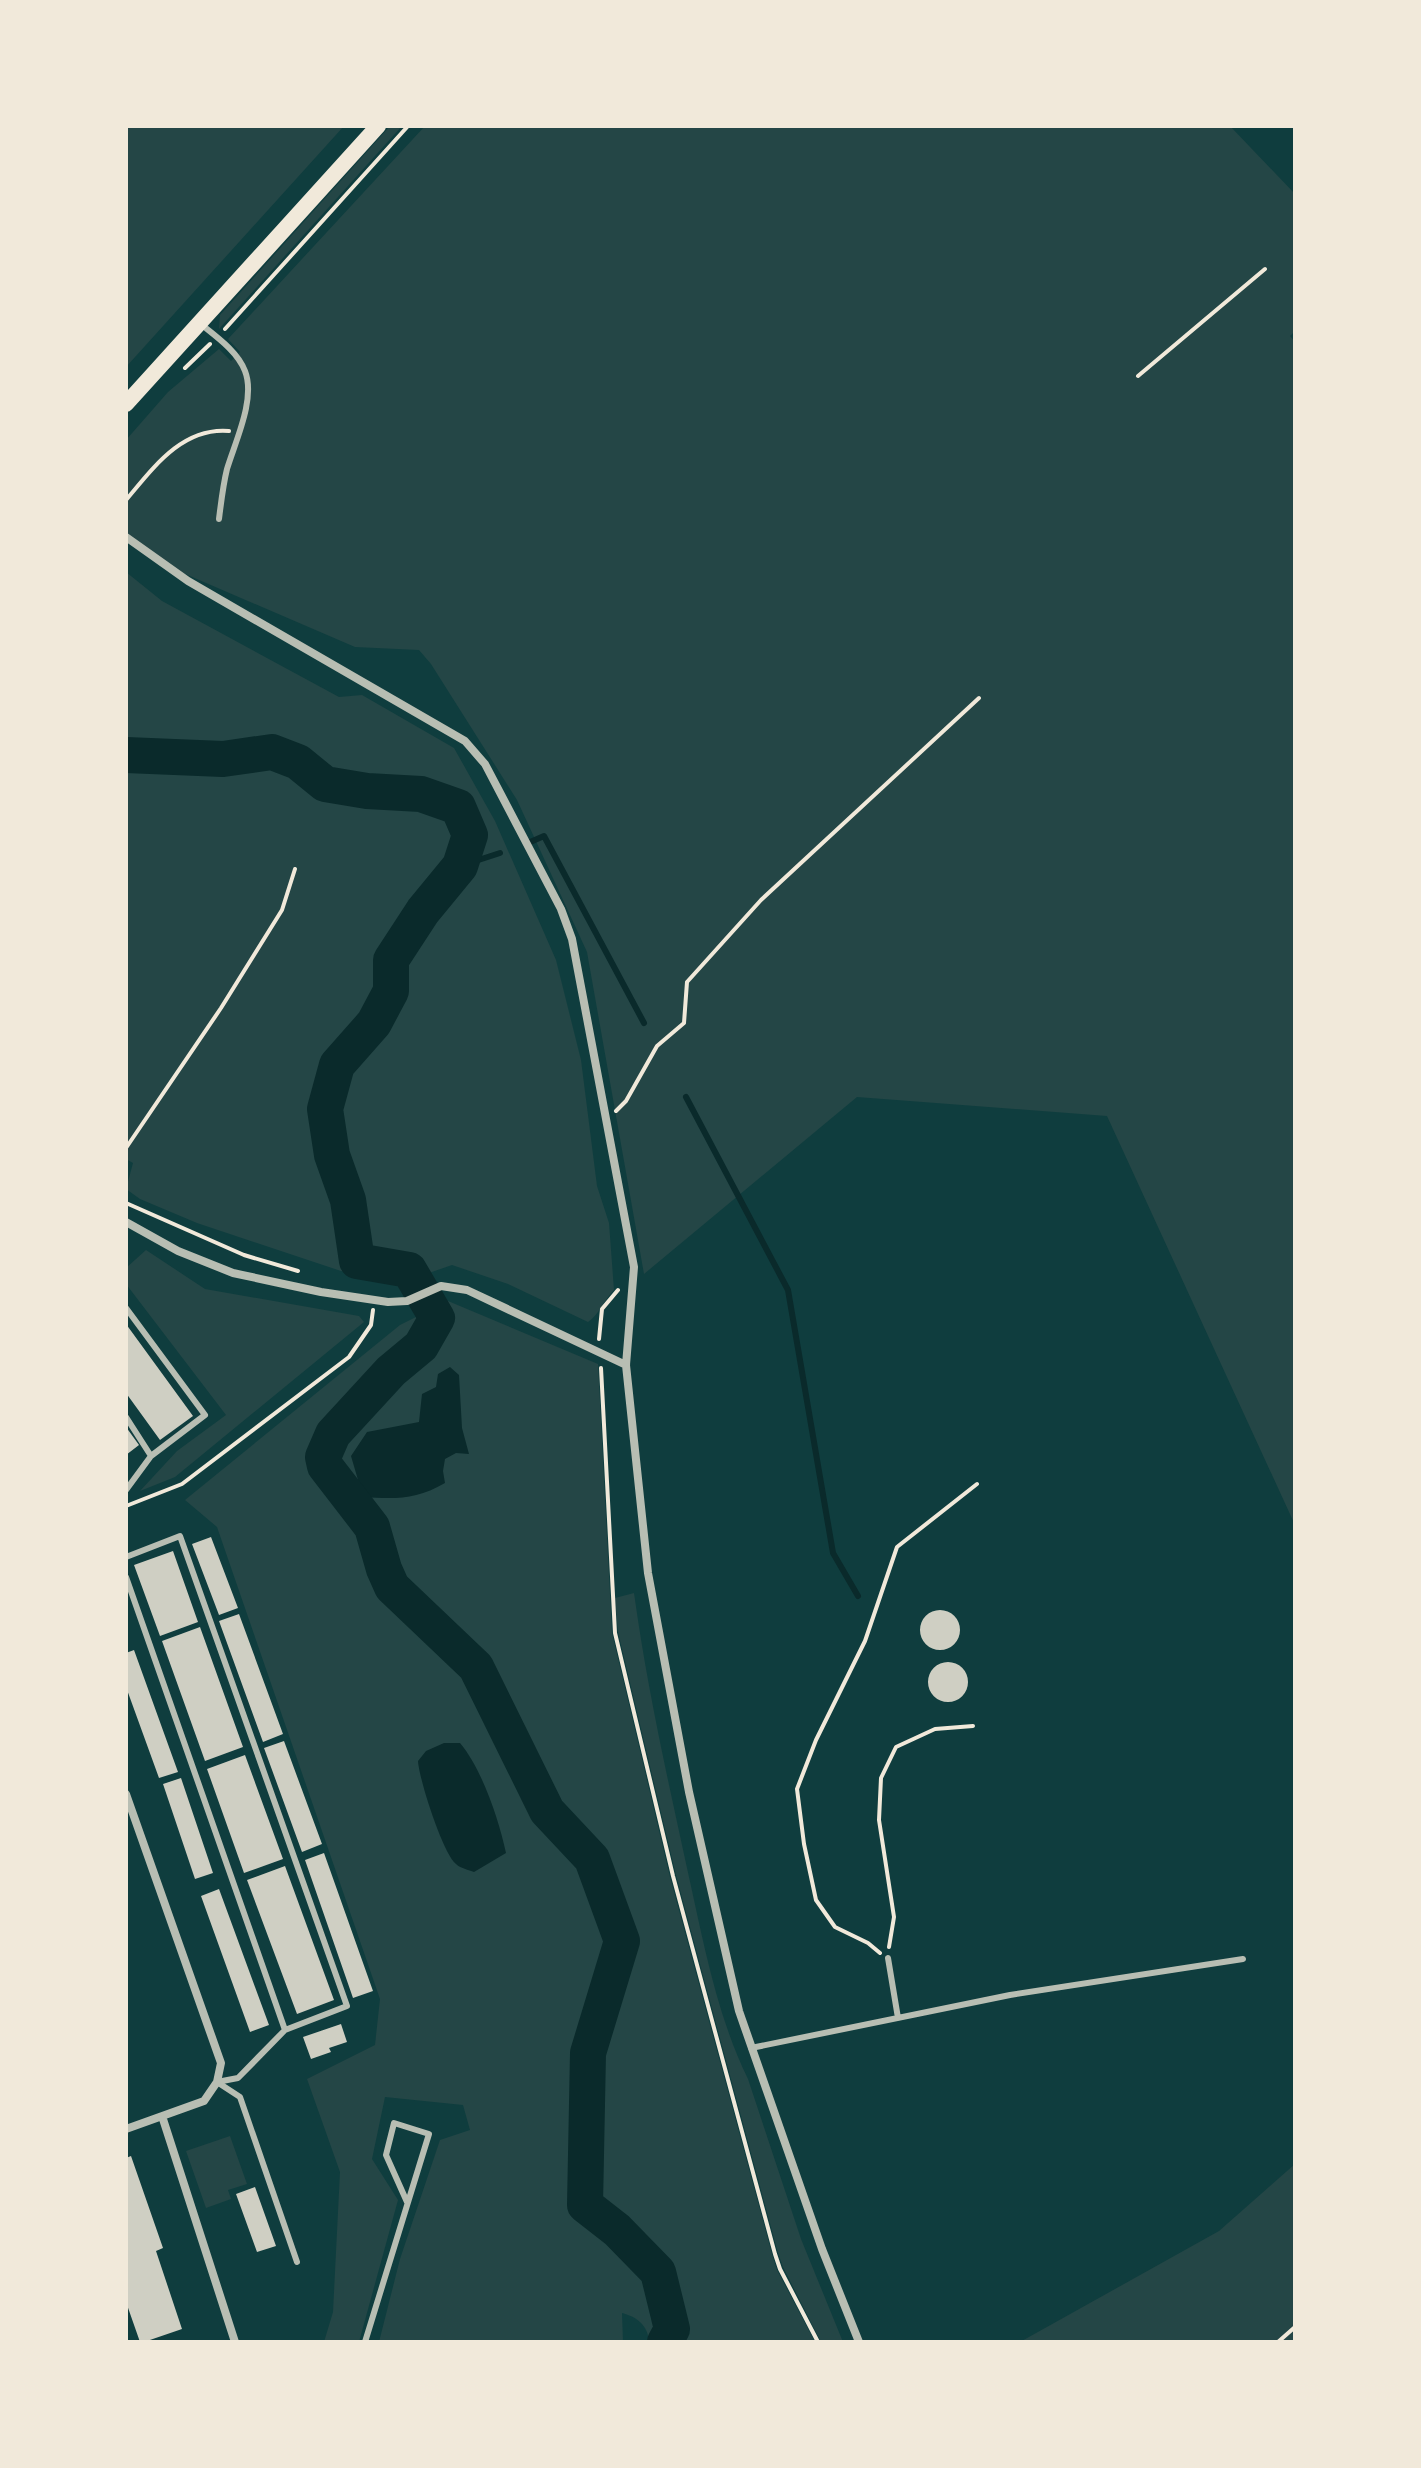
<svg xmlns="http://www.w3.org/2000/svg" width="1421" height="2468" viewBox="0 0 1421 2468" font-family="Quicksand,sans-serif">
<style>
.green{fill:#244646}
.water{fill:#0a2a2b}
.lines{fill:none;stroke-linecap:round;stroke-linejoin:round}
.stream{stroke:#0a2a2b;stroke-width:6}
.river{stroke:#0a2a2b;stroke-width:36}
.building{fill:#cfcfc3}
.path{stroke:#f1e9da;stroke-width:4}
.service{stroke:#b8beb3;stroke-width:6}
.minor{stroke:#b8beb3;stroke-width:8}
.secondary{stroke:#f1e9da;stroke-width:16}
</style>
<rect width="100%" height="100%" fill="#0f3d3e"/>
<path class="green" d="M126,126H344L126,367Z
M390,126H402L219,329L220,315Z
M425,126H1230L1295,194V331L1290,336L1295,342V1525L1107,1116L857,1097L644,1274L587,952L517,800L431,664L419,650L355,647L176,570L126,532V440L168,392L219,349L231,361L240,352L228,339Z
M126,572L162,601L339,697L362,695L454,748L495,821L556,960L581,1060L597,1186L609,1223L614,1290C603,1301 599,1315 588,1322L508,1284L452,1265L403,1282L341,1271L197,1223L140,1199L126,1189L133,1163L126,1159Z
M146,1250L205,1289L359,1316L364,1322L175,1477L140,1491L177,1451L226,1415L126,1284V1268Z
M448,1301L598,1364L612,1633L670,1877L772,2254L777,2270L815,2342H649C648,2325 637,2317 622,2313L623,2342H379L400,2259L440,2140L470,2130L463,2105L385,2097L372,2159L398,2200L359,2342H324L333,2312L340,2172L307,2079L375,2045L380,1999L217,1527L185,1500L400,1325Z
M634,1593C647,1687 667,1776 687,1868C703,1939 716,2014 748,2079L801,2239L843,2342H821L783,2267L778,2253L676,1875L618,1632L615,1598Z
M230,2136L247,2184L228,2190L231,2199L206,2208L186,2151Z
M1295,2164V2342H1020L1219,2231Z"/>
<path class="water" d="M450,1367L459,1375L462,1428L469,1454L456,1453L445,1459L443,1471L445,1483C416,1500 395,1499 363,1497L351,1456L367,1432L419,1422L422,1394L436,1387L438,1374Z
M444,1743H460C482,1769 499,1820 506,1853L474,1872C469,1870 460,1868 456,1864C443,1854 419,1779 418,1761L426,1751Z"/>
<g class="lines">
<path class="stream" d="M528,843L544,836L644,1023
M460,866L500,853
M686,1097L788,1290L833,1553L858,1596"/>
<path class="river" d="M126,755L223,759L272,752L298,762L325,784L367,791L421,794L458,807L470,835L460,866L423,911L391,960V991L374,1023L337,1065L325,1109L332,1155L348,1200L357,1261L409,1270L437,1318L421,1346L391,1371L333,1434L323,1457L325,1466L372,1527L384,1569L392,1587L476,1667L547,1811L592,1859L622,1941L588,2053L585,2205L617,2230L658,2272L672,2329L665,2342"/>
</g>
<path class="building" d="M126,1324L193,1416L160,1440L126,1393Z
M126,1427L139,1445L126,1455Z
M211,1537L238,1608L219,1615L192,1544Z
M173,1551L198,1622L160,1636L134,1565Z
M920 1630a20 20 0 1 1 40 0a20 20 0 1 1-40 0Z
M239,1614L283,1734L263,1742L219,1621Z
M200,1627L243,1747L205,1761L162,1641Z
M134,1650L178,1772L159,1778L126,1687V1653Z
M928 1682a20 20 0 1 1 40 0a20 20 0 1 1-40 0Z
M284,1741L322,1844L302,1852L264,1748Z
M245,1755L283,1859L244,1873L207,1769Z
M181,1778L213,1873L195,1879L163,1784Z
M324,1853L373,1991L353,1998L305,1860Z
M285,1866L334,2000L297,2014L247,1880Z
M219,1889L269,2025L250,2032L201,1896Z
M341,2024L347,2042L329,2048L331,2052L311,2059L303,2037Z
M131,2156L163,2248L156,2251L182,2329L144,2342H140L126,2302V2158Z
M255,2187L276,2246L257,2252L236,2194Z"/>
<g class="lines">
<path class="path" d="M225,329L408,126
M185,368L210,344
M1138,376L1265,269
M126,500C153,468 182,427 229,431
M616,1111L626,1101L657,1046L684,1023L687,982L761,900L979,698
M126,1148L221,1008L282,910L295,869
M126,1203L244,1255L298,1271
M599,1339L602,1309L618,1290
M601,1368L615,1633L673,1876L775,2254L780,2269L818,2342
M126,1506L182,1484L349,1357L371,1325L373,1310
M889,1947L894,1917L879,1820L881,1778L896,1747L935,1729L973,1726
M880,1953L868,1943L835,1927L816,1900L804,1844L797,1789L816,1740L865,1641L897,1547L977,1484
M1278,2342L1295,2327"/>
<path class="service" d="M202,325C217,337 238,352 245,371C256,399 235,442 227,469C223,485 221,503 219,519
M126,1308L205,1415L151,1456L126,1490
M126,1417L151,1456
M126,1557L180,1536L347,2006L285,2030L126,1577
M888,1958L898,2018
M751,2048L1010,1995L1243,1959
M217,2082L240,2097L297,2262
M217,2082L238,2078L285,2030
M365,2342L429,2134L394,2123L386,2155L407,2202"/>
<path class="minor" d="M126,537L188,581L465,741L485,764L561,909L572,939L634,1267L626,1365L648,1573L689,1792L739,2011L822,2249L859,2342
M126,1222L178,1251L233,1273L321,1292L388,1302L407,1301L441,1286L467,1290L626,1365
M126,1794L221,2063L217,2082L204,2101L126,2129
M162,2116L235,2342"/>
<path class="secondary" d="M126,404L378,126"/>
</g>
<rect width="1421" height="2468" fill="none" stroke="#f1e9da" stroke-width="256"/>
</svg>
